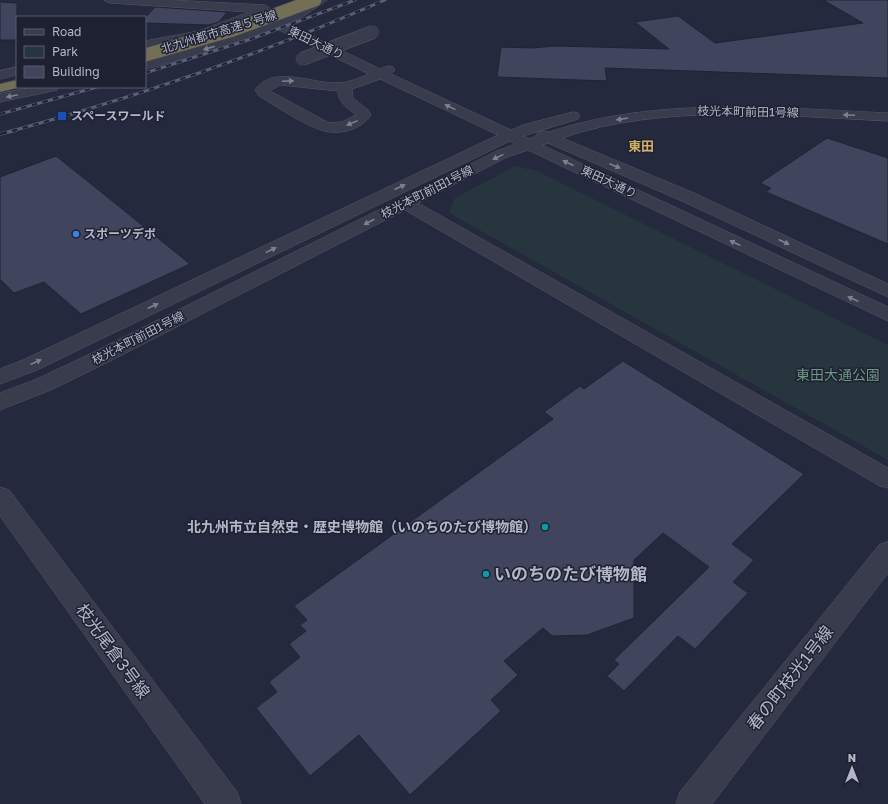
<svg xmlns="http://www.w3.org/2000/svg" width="888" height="804" viewBox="0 0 888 804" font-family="'Golos Text','Noto Sans JP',sans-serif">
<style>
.green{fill:#26353e}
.building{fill:#40455d;stroke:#1f2334}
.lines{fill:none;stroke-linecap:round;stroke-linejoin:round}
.minor-casing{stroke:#535768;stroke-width:1}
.highway-casing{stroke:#404455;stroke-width:1}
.minor{fill:#383c4d;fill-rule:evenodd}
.highway{fill:#736f55;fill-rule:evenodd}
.rail-far1-casing{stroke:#5a5e74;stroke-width:3}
.rail-casing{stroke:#5a5e74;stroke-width:3.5}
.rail-far1{stroke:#1d2132;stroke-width:2;stroke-dasharray:5.5;stroke-linecap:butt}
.rail{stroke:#1d2132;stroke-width:2.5;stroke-dasharray:7;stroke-linecap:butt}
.minor-bridge-casing{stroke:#535768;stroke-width:14;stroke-linecap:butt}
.highway-bridge-casing{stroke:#404455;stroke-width:14;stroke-linecap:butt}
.minor-bridge{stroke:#383c4d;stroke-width:13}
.highway-bridge{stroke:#736f55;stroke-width:13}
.oneway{fill:#7c8091}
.transit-dot{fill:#1a4fb4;stroke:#1d2132;stroke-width:1.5}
.shop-dot{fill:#3f7fe0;stroke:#1d2132;stroke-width:1.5}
.culture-dot{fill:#0f9aa8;stroke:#1d2132;stroke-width:1.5}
.labels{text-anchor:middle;stroke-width:3;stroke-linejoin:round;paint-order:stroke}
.far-street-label{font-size:12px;fill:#b4b7c8;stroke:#1d2132}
.far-poi-label{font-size:12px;font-weight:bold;fill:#b4b7c8;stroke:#1d2132;text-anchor:start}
.far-quarter-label{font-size:13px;font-weight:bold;fill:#d2b065;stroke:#1d2132}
.park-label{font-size:14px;fill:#6c9981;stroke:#1d2132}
.poi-label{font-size:14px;font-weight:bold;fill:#b4b7c8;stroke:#1d2132;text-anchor:end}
.near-poi-label{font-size:17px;font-weight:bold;fill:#b4b7c8;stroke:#1d2132;text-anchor:start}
.near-street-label{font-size:17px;fill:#b4b7c8;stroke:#1d2132}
</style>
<rect width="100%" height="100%" fill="#24293d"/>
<path class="green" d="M515,166L537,171L888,345V460L449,213L455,198Z"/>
<path class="building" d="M823,0H888V78L605,68L607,81L497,77L501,47L532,48L555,46L669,49L635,22L678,16L715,43L863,23Z
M0,2L17,3V40H0Z
M155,7L227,12L219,22L209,25L145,23V18Z
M827,138L888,158V244L766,192L771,188L760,183Z
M56,156L116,204L190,264L81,314L44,282L14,293L0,279V177Z
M623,361L804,474L732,544L754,560L733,582L748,593L695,649L678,636L624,691L607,676L619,664L614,660L709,567L663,533L634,560V618L587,635L552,636L543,628L504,661L518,675L491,700L501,711L410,795L359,735L310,776L256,708L277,692L269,682L300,657L289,644L306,631L300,625L307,620L294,606L553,419L544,412L580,386L584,389Z"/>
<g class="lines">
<defs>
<path id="minor" d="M104,0H170L265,5L271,9L263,14L206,37L145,49V41L199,31L249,12L110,3Z
M313,0H327L307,14L287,24L380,69L388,66L393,67L395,70L391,74L511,130L523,125L573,112L578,113L580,116L578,119L523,136L530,139L536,136L538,132L543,131L549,132C658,96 776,108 888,113V121C783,116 663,103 562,138L694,193L888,284V297L682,201L548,143L542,145L888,307V321L528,150L507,157L418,203L888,468V488L880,486L405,210L108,362L53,389L0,410V393L37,379L94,352L497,151L516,144L510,141L37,370L0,384V369L23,360L498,135L380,79L352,89L353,98L368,110L371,115C361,130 338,136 321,130C304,125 276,106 259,96L255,90C273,64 313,84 337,83C349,83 359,78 369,74L277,29L217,50L145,69V61C188,51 230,39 270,22L267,15L269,12H277L280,18ZM281,85L338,91C338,103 348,108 356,115L342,122L329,123L270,91Z
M17,67V75L0,79V71Z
M32,87H59L57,90L0,102V94Z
M0,487L9,490L237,792L241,804H205L0,516Z
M888,542V573L712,804H676L680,792L879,545Z"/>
<path id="highway" d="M17,80V87H21L0,92V84Z"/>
</defs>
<use href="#minor" class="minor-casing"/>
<use href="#highway" class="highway-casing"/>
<use href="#minor" class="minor"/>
<use href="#highway" class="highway"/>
<defs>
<path id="rail-far1" d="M145,73L251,39L355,0
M0,114L97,87
M12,131C140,96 264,53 385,0"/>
<path id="rail" d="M0,134L16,130"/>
</defs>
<use href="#rail-far1" class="rail-far1-casing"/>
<use href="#rail" class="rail-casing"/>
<use href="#rail-far1" class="rail-far1"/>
<use href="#rail" class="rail"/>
<defs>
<path id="minor-bridge" d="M302,59L373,32"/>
<path id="highway-bridge" d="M145,55L233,30L315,0"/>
</defs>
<use href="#minor-bridge" class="minor-bridge-casing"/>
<use href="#highway-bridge" class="highway-bridge-casing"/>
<use href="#minor-bridge" class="minor-bridge"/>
<use href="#highway-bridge" class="highway-bridge"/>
</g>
<defs><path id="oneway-solid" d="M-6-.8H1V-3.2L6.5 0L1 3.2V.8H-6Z"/></defs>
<g class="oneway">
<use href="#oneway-solid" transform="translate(209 48) rotate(163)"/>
<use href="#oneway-solid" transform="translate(288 81) rotate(-3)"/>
<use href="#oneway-solid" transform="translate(12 96) rotate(168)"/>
<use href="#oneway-solid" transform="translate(450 107) rotate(-154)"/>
<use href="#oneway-solid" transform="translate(849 115) rotate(-178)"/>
<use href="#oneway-solid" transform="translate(622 119) rotate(171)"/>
<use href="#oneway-solid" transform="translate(352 123) rotate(158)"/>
<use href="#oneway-solid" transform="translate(498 157) rotate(154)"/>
<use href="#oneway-solid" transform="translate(568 163) rotate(-155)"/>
<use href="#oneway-solid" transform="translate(615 166) rotate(23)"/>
<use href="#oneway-solid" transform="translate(400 187) rotate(-25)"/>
<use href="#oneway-solid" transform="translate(369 222) rotate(153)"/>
<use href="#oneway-solid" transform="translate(784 242) rotate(25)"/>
<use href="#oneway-solid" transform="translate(735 243) rotate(-155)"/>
<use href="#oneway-solid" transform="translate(271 250) rotate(-26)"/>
<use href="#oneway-solid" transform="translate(853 299) rotate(-155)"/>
<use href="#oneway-solid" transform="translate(153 306) rotate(-25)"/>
<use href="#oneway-solid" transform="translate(36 362) rotate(-25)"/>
</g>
<rect class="transit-dot" x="57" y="111" width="10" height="10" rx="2"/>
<circle class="shop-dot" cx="76" cy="234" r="4"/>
<g class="culture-dot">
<circle cx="545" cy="527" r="4"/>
<circle cx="486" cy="574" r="4"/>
</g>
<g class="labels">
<g class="far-street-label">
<text transform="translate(219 32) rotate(-17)" y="4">北九州都市高速５号線</text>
<text transform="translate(316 43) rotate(26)" y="4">東田大通り</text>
<text transform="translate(748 112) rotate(1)" y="4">枝光本町前田1号線</text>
<text transform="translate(609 182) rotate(25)" y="4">東田大通り</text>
<text transform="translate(427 192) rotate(-27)" y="4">枝光本町前田1号線</text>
<text transform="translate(138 338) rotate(-27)" y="4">枝光本町前田1号線</text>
</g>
<g class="far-poi-label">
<text x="71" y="120">スペースワールド</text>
<text x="84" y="238">スポーツデポ</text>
</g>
<g class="far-quarter-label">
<text x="641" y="151">東田</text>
</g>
<g class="park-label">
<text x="838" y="380">東田大通公園</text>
</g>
<g class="poi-label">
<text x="537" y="532">北九州市立自然史・歴史博物館（いのちのたび博物館）</text>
</g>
<g class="near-poi-label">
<text x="494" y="580">いのちのたび博物館</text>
</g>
<g class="near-street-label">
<text transform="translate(113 651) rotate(54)" y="6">枝光尾倉3号線</text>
<text transform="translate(790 678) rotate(-52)" y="6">春の町枝光1号線</text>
</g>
</g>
<rect x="16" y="16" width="130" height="72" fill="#1d2132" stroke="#595d6e"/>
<rect x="24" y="29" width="20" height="6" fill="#383c4d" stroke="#595d6e"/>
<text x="52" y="36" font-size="12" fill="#b4b7c8">Road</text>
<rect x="24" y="46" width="20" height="12" fill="#26353e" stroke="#595d6e"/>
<text x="52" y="56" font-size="12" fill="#b4b7c8">Park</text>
<rect x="24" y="66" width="20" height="12" fill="#40455d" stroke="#595d6e"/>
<text x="52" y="76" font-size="12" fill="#b4b7c8">Building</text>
<g transform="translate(852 768)" stroke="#1d2132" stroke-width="3" paint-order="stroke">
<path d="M0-3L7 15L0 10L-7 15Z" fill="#b4b7c8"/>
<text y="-6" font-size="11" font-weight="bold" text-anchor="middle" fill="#b4b7c8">N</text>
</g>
</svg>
